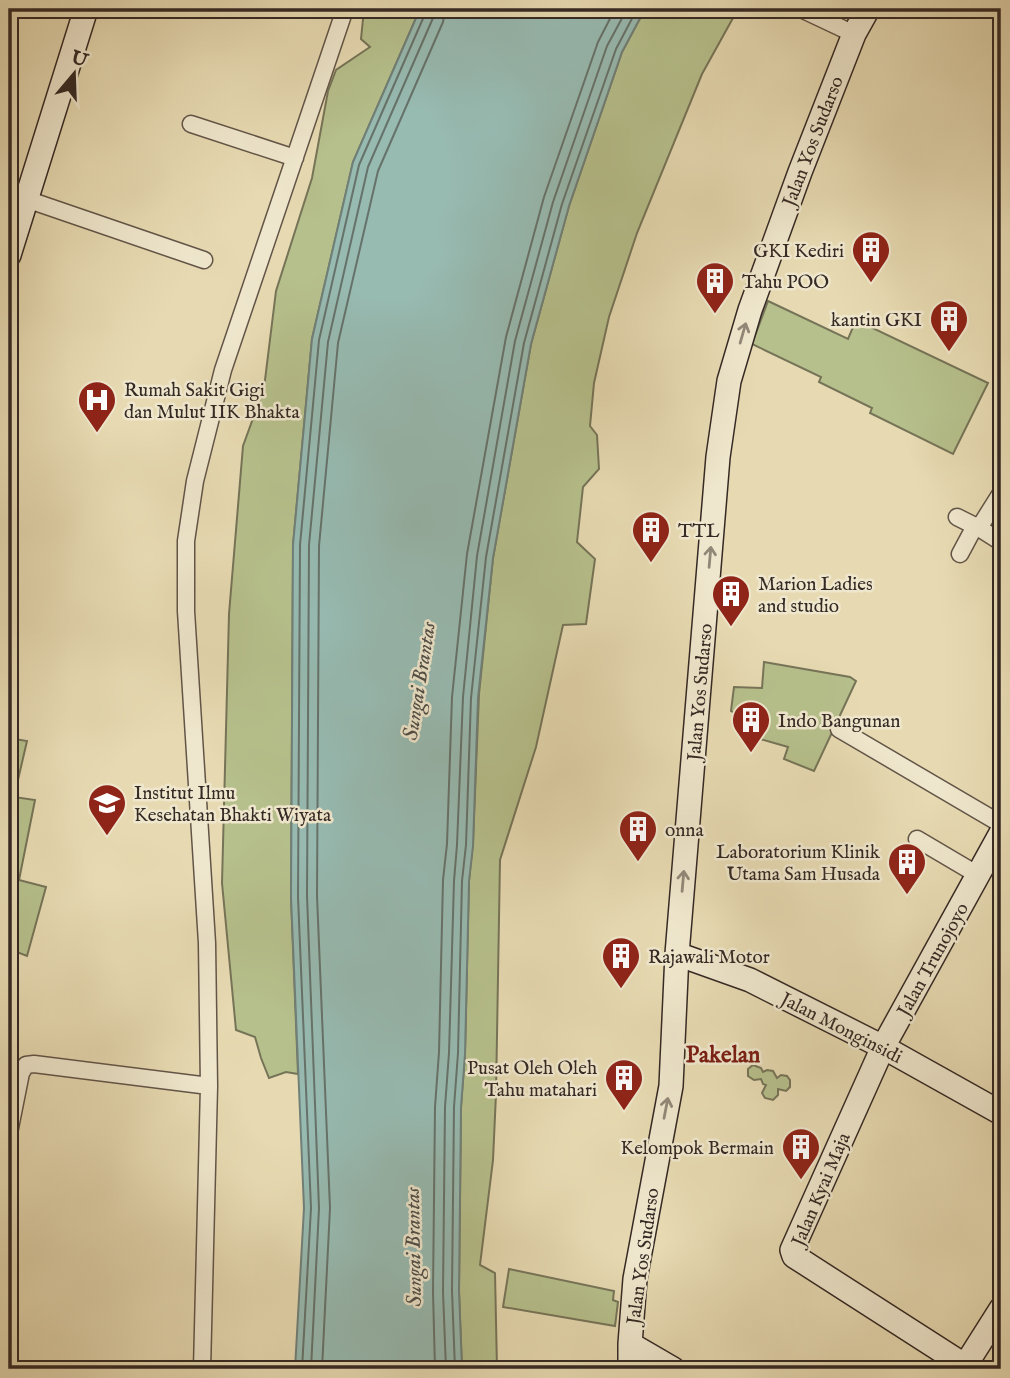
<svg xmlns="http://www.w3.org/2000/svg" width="1010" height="1378" viewBox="0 0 1010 1378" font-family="'IM FELL English',serif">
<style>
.green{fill:#b6c08c;stroke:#767458;stroke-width:2}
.water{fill:#97bab1;stroke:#708079;stroke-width:2}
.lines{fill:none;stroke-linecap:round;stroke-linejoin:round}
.shore{stroke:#66726a;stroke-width:2}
.street-casing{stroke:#625548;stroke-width:19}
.secondary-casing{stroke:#352924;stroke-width:26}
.street{stroke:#efe7cd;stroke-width:16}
.secondary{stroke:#efe7cd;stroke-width:23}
.oneway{stroke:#928878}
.labels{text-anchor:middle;stroke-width:5;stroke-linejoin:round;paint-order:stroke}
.street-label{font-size:19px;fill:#352924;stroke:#efe7cd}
.poi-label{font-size:19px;fill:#352924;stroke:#efe7cd;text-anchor:start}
.water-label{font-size:21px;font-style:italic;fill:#4e4d47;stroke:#efe7cd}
.quarter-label{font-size:23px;font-weight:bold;fill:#7a1f14;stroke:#efe7cd}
</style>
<rect width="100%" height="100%" fill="#e7dab2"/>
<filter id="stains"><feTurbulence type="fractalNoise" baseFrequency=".00286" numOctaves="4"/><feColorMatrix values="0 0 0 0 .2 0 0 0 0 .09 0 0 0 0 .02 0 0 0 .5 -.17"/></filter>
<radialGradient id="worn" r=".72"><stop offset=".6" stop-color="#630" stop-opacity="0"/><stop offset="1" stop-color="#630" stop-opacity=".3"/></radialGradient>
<path class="green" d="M364,9H420L353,162L312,339L293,545L291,897L298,1074L286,1072L269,1078L261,1058L255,1037L236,1030L222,883L229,614L243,446L264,388L276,291L312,178L328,91L336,70L370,47L361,39Z
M645,9H738L702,74L637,233L609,317L594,383L590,426L597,435L599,469L583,487L577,542L595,559L586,624L563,625L536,747L500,860L496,1094L493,1160L480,1265L495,1273L497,1369H462L459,1291L461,1107L465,1054L469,881L473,842L479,694L493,558L531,344L569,206L622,52Z
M768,301L848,339L856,320L988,383L953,454L870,413L872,408L819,382L821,377L752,344Z
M764,662L850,677L856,681L814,771L784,759L788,747L739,733L744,718L731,711L734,687L762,688Z
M9,738L27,741L14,797L35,800L19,880L46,887L27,956L9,949Z
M753,1065L761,1068L763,1072L767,1070L773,1071L777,1078L781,1075L787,1076L790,1080V1087L786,1091L778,1089V1095L773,1100L765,1098L762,1093L766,1085L763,1084L761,1079L754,1080L748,1076V1069Z
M509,1269L614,1291L613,1300L618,1302L615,1326L503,1307Z"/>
<path class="water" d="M420,9H645L622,52L569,206L531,344L493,558L478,698L473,846L469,881L465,1054L461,1107L459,1291L462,1369H295L304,1208L291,897L293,545L312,339L353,162Z"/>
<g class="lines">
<path class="shore" d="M302,1369L311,1208L298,897L300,545L319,340L359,165L425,14L426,9
M311,1369L319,1208L307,896L309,545L328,342L368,167L433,18L435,9
M322,1369L330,1208L317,896L319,546L338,343L378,171L443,22L445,9
M435,1369L433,1292L435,1107L439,1052L443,880L447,844L452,697L467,554L506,337L544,197L598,42L615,9
M446,1369L443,1292L445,1107L449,1053L454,881L457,845L463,697L477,556L515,341L553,202L607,46L627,9
M455,1369L452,1291L454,1107L458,1053L462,881L466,845L471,698L486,557L524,343L562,204L616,49L637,9"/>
<defs>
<path id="street" d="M801,9L854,34
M191,124L295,158
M26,199L204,260
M1001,493L979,528L1001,542
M957,517L979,528
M960,554L975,526
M839,729L1001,824
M917,839L978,875
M9,1133L21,1073L26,1065L34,1064L209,1086
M202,1369L209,1086L207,943L186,611V541L195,481L223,370L345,9"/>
<path id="secondary" d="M9,255L86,9
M677,954L750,980L883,1047L1001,1113
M630,1344L673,1369
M630,1369V1344L635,1279L671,1086L677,954L718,457L729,381L750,310L800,172L854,34L868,9
M963,1369L1001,1309
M970,1369L794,1256L792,1250L883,1047L1001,833"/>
</defs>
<use href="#street" class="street-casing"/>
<use href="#secondary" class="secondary-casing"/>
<use href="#street" class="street"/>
<use href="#secondary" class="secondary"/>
</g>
<defs><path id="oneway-shaft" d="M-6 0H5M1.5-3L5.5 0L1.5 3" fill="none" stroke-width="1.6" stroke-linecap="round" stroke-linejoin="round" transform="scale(1.75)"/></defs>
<g class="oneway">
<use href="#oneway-shaft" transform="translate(743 333) rotate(-74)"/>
<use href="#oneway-shaft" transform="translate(710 557) rotate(-85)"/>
<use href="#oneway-shaft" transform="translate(683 881) rotate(-85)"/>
<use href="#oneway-shaft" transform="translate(666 1108) rotate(-79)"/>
</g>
<defs>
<symbol id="building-pin" viewBox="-11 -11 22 30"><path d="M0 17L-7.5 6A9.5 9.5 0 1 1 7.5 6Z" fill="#8f2418" stroke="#efe7cd"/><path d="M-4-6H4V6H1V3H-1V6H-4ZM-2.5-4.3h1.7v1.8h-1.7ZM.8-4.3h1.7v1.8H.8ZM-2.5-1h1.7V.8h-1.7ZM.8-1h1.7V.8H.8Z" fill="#fff"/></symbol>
<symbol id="hospital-pin" viewBox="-11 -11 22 30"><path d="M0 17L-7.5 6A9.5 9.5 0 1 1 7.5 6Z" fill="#8f2418" stroke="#efe7cd"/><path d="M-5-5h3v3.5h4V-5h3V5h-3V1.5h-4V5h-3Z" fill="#fff"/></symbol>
<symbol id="university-pin" viewBox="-11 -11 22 30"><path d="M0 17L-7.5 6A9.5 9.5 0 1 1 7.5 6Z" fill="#8f2418" stroke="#efe7cd"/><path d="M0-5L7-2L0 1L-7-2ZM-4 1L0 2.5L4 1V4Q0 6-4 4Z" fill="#fff"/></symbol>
</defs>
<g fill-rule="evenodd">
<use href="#building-pin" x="849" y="228" width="44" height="60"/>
<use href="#building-pin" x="693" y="259" width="44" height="60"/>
<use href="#building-pin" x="927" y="297" width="44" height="60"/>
<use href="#hospital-pin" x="75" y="378" width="44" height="60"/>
<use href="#building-pin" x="629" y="508" width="44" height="60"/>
<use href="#building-pin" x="709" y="572" width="44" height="60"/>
<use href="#building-pin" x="729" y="698" width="44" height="60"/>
<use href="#university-pin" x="85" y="781" width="44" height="60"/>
<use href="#building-pin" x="616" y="807" width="44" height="60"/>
<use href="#building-pin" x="885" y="840" width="44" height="60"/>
<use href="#building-pin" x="599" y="934" width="44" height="60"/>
<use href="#building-pin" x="602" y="1056" width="44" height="60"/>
<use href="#building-pin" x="779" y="1125" width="44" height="60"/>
</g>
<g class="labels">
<g class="street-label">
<text transform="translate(812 141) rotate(-69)" y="7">Jalan Yos Sudarso</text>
<text transform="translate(699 692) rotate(-85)" y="7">Jalan Yos Sudarso</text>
<text transform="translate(932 959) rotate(-61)" y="7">Jalan Trunojoyo</text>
<text transform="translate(842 1027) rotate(27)" y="7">Jalan Monginsidi</text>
<text transform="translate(820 1189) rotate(-67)" y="7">Jalan Kyai Maja</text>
<text transform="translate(642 1256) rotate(-82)" y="7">Jalan Yos Sudarso</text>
</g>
<g class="poi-label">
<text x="844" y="257" text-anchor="end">GKI Kediri</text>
<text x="742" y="288">Tahu POO</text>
<text x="922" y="326" text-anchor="end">kantin GKI</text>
<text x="124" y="396">Rumah Sakit Gigi<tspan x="124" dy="22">dan Mulut IIK Bhakta</tspan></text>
<text x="678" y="537">TTL</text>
<text x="758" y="590">Marion Ladies<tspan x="758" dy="22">and studio</tspan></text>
<text x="778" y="727">Indo Bangunan</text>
<text x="134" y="799">Institut Ilmu<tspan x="134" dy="22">Kesehatan Bhakti Wiyata</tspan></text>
<text x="665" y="836">onna</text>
<text x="880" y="858" text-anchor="end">Laboratorium Klinik<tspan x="880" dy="22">Utama Sam Husada</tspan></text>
<text x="648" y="963">Rajawali Motor</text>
<text x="597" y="1074" text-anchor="end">Pusat Oleh Oleh<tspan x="597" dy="22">Tahu matahari</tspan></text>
<text x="774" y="1154" text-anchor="end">Kelompok Bermain</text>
</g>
<g class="water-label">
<text transform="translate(419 681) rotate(-81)" y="7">Sungai Brantas</text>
<text transform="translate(413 1247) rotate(-91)" y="7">Sungai Brantas</text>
</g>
<g class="quarter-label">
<text x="723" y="1062">Pakelan</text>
</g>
</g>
<rect width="1010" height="1378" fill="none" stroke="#e7dab2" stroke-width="35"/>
<rect x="10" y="10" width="989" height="1357" fill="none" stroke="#352924" stroke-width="3.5"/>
<rect x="18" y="18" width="975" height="1343" fill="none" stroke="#352924" stroke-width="2"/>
<g transform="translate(74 74) rotate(19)" stroke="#efe7cd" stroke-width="5" paint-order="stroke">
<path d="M0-5L12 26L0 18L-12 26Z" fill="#352924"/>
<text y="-10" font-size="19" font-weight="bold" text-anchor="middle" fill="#352924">U</text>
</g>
<rect width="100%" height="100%" filter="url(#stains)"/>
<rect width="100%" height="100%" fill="url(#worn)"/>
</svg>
